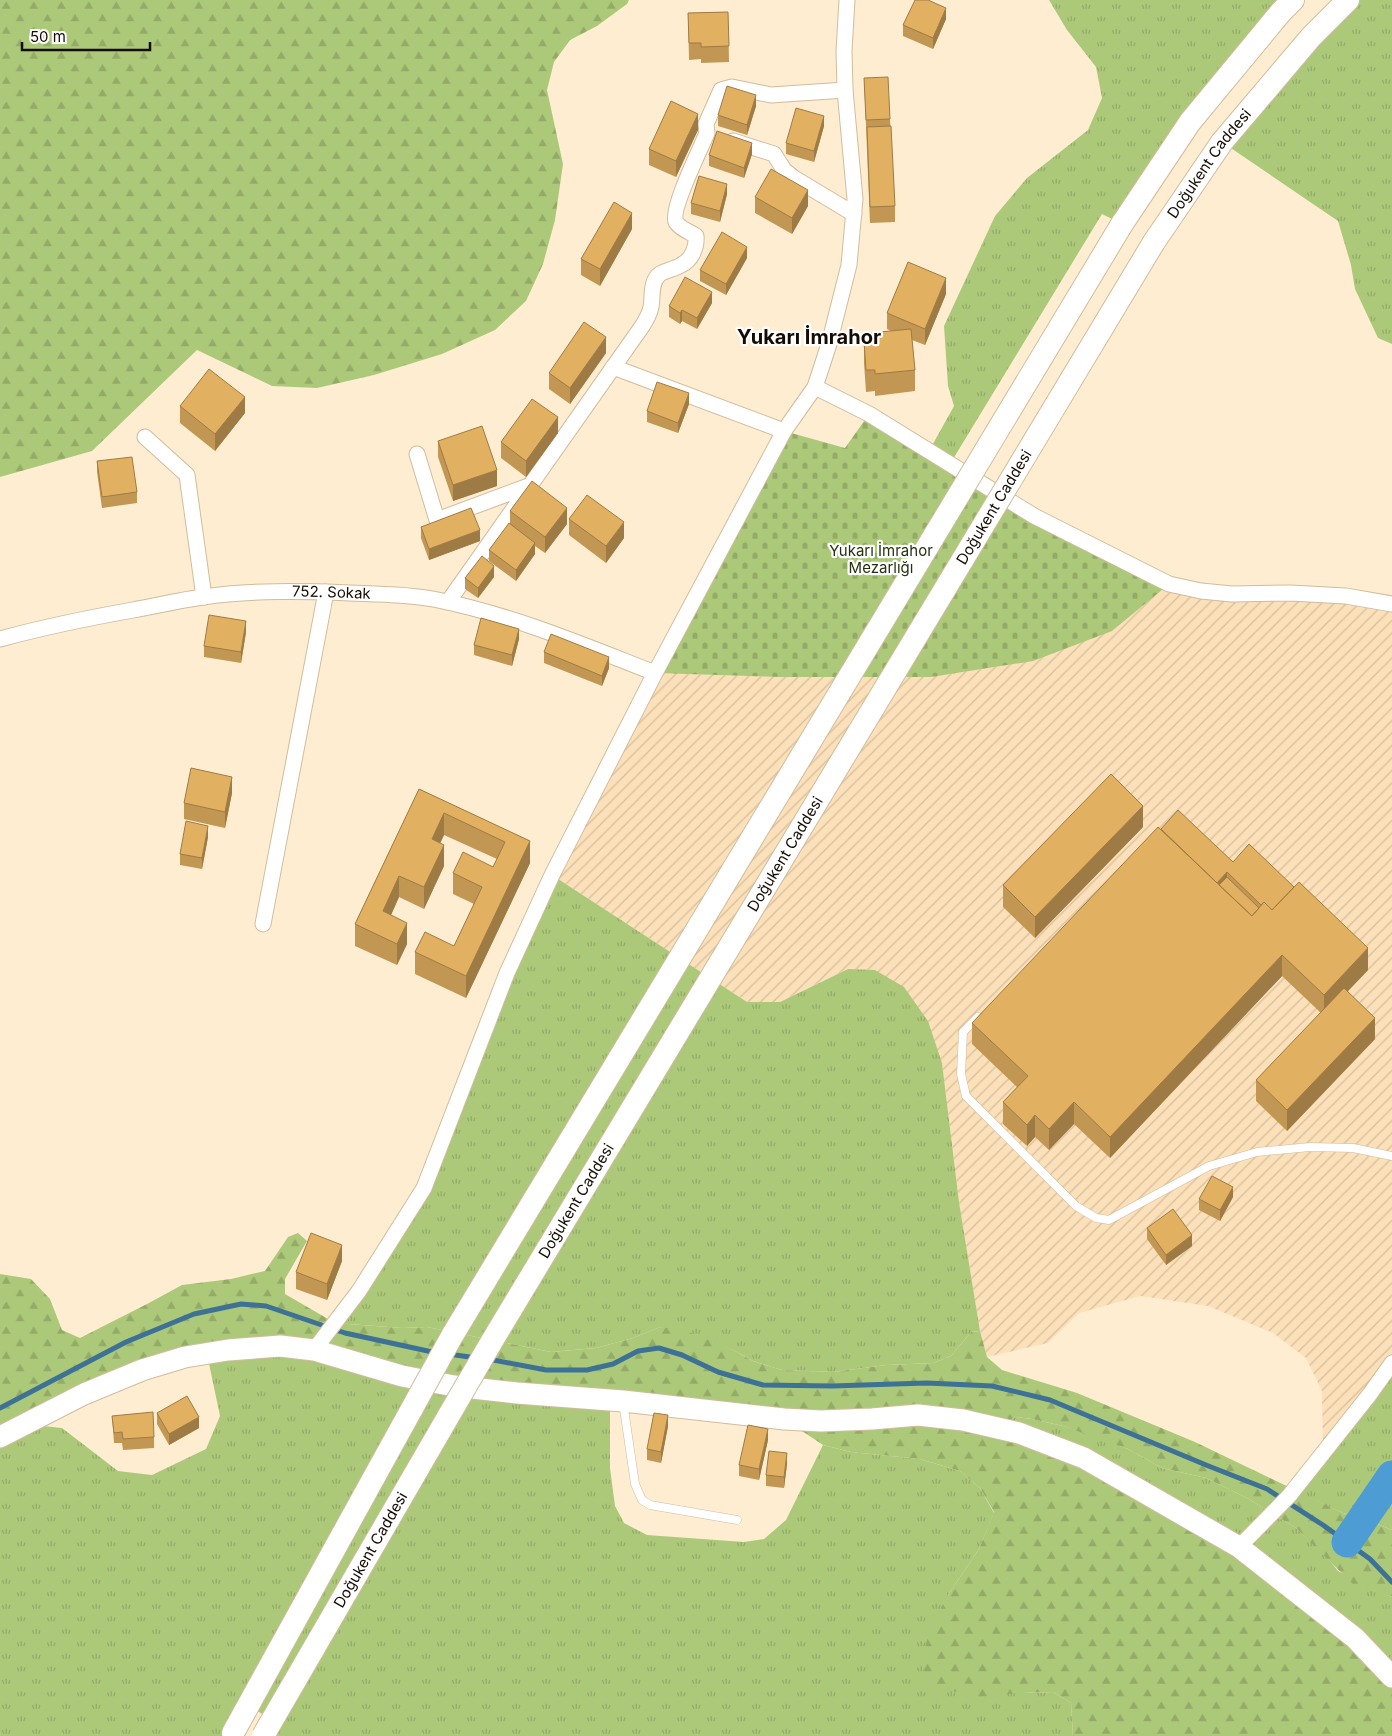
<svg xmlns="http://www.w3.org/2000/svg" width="1392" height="1736" viewBox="0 0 1392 1736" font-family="Inter,sans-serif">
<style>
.industrial{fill:url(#industrial-furrows)}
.grass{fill:url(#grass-tufts)}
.forest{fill:url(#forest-firs)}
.cemetery{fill:url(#cemetery-stones)}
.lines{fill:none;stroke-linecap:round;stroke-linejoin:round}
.stream{stroke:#3d7195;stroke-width:5}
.river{stroke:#4e9cd4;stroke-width:31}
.lane-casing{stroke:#d1bc9c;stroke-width:9}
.street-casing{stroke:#d1bc9c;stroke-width:17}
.secondary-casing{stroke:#d1bc9c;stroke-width:23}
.primary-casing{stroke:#d1bc9c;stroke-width:24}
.lane{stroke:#fff;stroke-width:8}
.street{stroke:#fff;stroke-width:15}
.secondary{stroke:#fff;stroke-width:21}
.primary{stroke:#fff;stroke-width:22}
.primary-bridge-casing{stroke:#d1bc9c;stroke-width:24;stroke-linecap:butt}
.primary-bridge{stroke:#fff;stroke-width:22}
.wall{fill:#c29753}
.shaded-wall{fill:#9e7b44}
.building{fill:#e2b061;stroke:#9e7b44}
.labels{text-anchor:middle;stroke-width:4.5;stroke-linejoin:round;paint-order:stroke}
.street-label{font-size:15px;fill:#140c03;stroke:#fff}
.park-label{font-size:15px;fill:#26320f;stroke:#fff}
.district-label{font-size:20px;font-weight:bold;fill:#140c03;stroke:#fff}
</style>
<defs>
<pattern id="industrial-furrows" width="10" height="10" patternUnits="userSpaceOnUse" patternTransform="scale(1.25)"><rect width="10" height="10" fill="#fbe0b9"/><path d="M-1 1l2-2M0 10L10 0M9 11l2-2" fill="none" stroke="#d6bf9d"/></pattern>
<pattern id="grass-tufts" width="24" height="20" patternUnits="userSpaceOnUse" patternTransform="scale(1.25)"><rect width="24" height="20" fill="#acc979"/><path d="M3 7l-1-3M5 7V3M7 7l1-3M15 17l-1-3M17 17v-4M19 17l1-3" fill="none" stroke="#93ab67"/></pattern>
<pattern id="forest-firs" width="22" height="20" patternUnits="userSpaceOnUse" patternTransform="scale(1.25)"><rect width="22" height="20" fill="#acc979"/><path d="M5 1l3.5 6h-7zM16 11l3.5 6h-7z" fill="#93ab67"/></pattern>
<pattern id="cemetery-stones" width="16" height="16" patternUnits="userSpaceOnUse" patternTransform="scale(1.25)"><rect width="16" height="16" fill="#acc979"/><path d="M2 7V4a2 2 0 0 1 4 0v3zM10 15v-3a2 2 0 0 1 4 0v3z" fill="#93ab67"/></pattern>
</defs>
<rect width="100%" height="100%" fill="#ffedd2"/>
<path class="industrial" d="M1169,584L1392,604V1363L1323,1452L1322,1391L1306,1358L1273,1333L1208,1306L1140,1296L1079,1313L1048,1343L987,1357L980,1331L959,1202L942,1063L848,969L780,1002H747L552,875L655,673L780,677H931Z"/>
<path class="grass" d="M1049,0H1293L1122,224L1102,214L950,464L929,451L954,406L948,386L944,326L995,216L1027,178L1088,130L1102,98L1096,67L1067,30Z
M1348,0H1392V344L1378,338L1355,289L1351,265L1338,221L1222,142Z
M552,875L747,1002H780L848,969L875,970L904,987L928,1021L942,1063L959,1202L980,1331L971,1332L951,1356L933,1363L886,1365L833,1372L782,1370L753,1361L733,1350L660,1327L633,1338L596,1348L551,1352L427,1327L402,1328L335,1323L404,1221Z
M280,1346L610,1400V1468L615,1506L624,1523L647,1535L744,1542L764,1539L786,1520L823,1445L851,1452L920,1459L960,1471L980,1488L994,1513L979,1549L948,1595L1022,1693L1053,1692L1071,1703L1073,1736H263L272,1720L249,1706L232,1736H0V1437L24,1424L62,1428L118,1471L152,1475L206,1449L220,1416L207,1354Z
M1392,1363V1530L1370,1521L1343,1513L1293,1490Z
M1015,1417L1032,1419L1063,1426L1093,1435L1128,1449L1162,1468L1206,1478L1247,1498L1296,1528L1326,1556L1338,1571L1376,1591L1392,1597V1677L999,1428Z"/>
<path class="forest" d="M0,0H629L627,4L597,26L570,40L554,62L547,90L563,164L555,220L543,264L526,301L495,330L442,354L374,375L317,388L272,386L197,350L92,451L0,477Z
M298,1233L307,1241L285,1279V1294L335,1323L402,1328L427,1327L551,1352L596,1348L633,1338L660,1327L684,1330L733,1350L753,1361L782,1370L833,1372L886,1365L933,1363L951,1356L971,1332L980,1331L987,1357L1002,1370L1077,1393L1195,1442L1343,1513L1370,1521L1392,1530V1597L1354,1585L1296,1528L1247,1498L1206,1478L1162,1468L1128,1449L1063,1426L1032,1419L1015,1417L999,1428L1019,1433L1239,1547L1392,1677V1736H1073L1071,1703L1053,1692L1022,1693L978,1697L927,1685L922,1658L931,1626L948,1595L979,1549L994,1512L980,1488L960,1471L920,1459L851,1452L823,1445L784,1419L517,1393L314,1350L185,1357L0,1437V1274L31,1279L50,1299L62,1330L80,1338L147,1304L182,1285L231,1279L265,1271L288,1237Z"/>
<path class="cemetery" d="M869,414L1169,584L1112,631L1033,661L931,677H780L655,673L784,431L845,448Z"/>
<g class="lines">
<path class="stream" d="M448,1354L477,1358
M488,1359L546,1370H587L613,1364L638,1351L659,1348L682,1355L718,1372L763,1385L832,1386L927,1383L992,1386L1050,1400L1206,1465L1267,1489L1323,1525L1370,1559L1392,1582
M0,1408L126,1342L194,1314L241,1304L266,1306L345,1333L437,1353"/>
<path class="river" d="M1347,1542L1392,1476"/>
<defs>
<path id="lane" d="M978,1017L963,1032L961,1074L966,1096L1076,1206L1096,1218L1109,1220L1209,1166L1257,1152L1310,1147L1353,1148L1392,1156
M623,1402L635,1484L642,1500L650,1505L737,1520"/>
<g id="street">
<path d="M733,141L774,154L784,170L794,178L854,214"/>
<path d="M613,367L784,431"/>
<path d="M815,387L869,414L1034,516L1169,584L1201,591L1232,594L1290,593L1346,596L1392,604"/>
<path d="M145,437L187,475L204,597"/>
<path d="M417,454L437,520L531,485"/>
<path d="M448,602L643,325C646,320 650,313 651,307C653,297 650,281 660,274C666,270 675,269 681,265C692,260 697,247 696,236C690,232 679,228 676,222C670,210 701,148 707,133L706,124L721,90L732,87L771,95L845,90"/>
<path id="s1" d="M0,639C44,627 88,618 133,610C156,606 180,600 203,597C252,590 302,591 350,593C378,594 406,594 433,599C510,614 583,645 655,673"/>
<path d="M263,924L326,592"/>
<path d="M314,1350L359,1291L424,1188L507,973L552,875L655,673L784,431L815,387L829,344L849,265L855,199L845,90L844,51L847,0"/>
<path d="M1239,1547L1289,1496L1370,1394L1392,1363"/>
</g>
<path id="secondary" d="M0,1437L84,1394L142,1370L185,1357L228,1350L280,1346L314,1350L402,1376L454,1386L517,1393L623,1401L784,1419L821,1421L872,1419L918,1415L963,1420L1019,1433L1084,1458L1239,1547L1355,1638L1392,1677"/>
<g id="primary">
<path d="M1122,224L1190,122L1281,12L1293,0"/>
<path id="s2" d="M1154,242L1222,142L1311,37L1348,0"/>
</g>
</defs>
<use href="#lane" class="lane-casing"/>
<use href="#street" class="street-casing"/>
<use href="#secondary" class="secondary-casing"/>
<use href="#primary" class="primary-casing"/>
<use href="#lane" class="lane"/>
<use href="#street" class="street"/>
<use href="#secondary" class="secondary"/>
<use href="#primary" class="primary"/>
<defs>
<g id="primary-bridge">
<path d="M233,1733L452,1336L1122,224"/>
<path id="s3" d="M263,1736L492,1341L1154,242"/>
</g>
</defs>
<use href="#primary-bridge" class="primary-bridge-casing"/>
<use href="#primary-bridge" class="primary-bridge"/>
</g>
<path class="wall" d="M728,12L729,62L701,63V59L689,60L688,13Z
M946,19L933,49L903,36V25Z
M864,78L890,119L895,206V222L870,223Z
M756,106L747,135L718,126V115Z
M824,126L814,162L786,154V143Z
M698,130L676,177L649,165V149Z
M752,154L744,178L709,166V155Z
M727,194L720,222L691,214V203Z
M755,197L808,206L792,234L755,213Z
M632,229L600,286L581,275V259Z
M747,258L726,295L700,281V270Z
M946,294L925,345L912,340L915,370V391L875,396V391L866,392L864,363V342L869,341V333L891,331L887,329V313Z
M712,303L697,329L682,321L680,324L669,317V306Z
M606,353L570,404L549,389V373Z
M689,404L678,433L647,422V411Z
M180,406L245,413L215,451L180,423Z
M558,433L526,477L501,458V442Z
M438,441L497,486L453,501L438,457Z
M97,461L137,492V503L102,508L97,472Z
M510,511L567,524L545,553L535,546V554L516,581L489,561V550L510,524Z
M569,519L624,538L606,563L569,535Z
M421,527L480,541L429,560L421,538Z
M494,577L478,598L465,589V578Z
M246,632L241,663L204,657V646Z
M519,639L512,666L474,655V645Z
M544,652L609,668L602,686L544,663Z
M419,789L530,841V863L466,998L415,974V952L454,946L474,904L453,894V873L493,867L497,859L444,835L440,843L444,866L424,909L399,897L391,915L407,944L397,965L355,946V924Z
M232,793L225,828L184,819V803Z
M1143,827L1035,938L1003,907V885Z
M1161,829L1233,862L1368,970L1348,991L1375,1039L1287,1131L1256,1101V1080L1321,1013L1282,976L1110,1158L1074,1124L1049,1150L1035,1137L1027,1146L1003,1124V1102L1017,1087L972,1044V1023Z
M208,837L202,869L180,865V854Z
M1233,1197L1220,1221L1199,1210V1199Z
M1147,1228L1192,1246L1166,1265L1147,1239Z
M342,1261L327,1300L296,1289V1272Z
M157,1413L199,1428L169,1445L157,1424Z
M112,1416L154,1437V1448L123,1450L122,1443H114Z
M668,1426L661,1463L647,1460V1449Z
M768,1440L759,1480L739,1476V1465Z
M787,1464L784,1488L766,1486V1475Z"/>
<path class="shaded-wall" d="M946,8V19L933,49V38Z
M756,95V106L747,135V125Z
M698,114V130L676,177V161Z
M824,116V126L814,162V151Z
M752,143V154L744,178V168Z
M727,184V194L720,222V211Z
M808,190V206L792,234V218Z
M632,213V229L600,286V269Z
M747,247V258L726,295V284Z
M946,278V294L925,345V329Z
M712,292V303L697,329V318Z
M682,310V321L680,324V313Z
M606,337V353L570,404V388Z
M689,393V404L678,433V423Z
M245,397V413L215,451V434Z
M558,417V433L526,477V461Z
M497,470V486L453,501V485Z
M567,508V524L545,553V537Z
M624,522V538L606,563V546Z
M480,530V541L429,560V549Z
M535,543V554L516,581V570Z
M494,566V577L478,598V588Z
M246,621V632L241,663V652Z
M519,629V639L512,666V655Z
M609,657V668L602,686V676Z
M232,777V793L225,828V812Z
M1143,806V827L1035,938V917Z
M444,813V835L432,861V839Z
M208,826V837L202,869V858Z
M530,841V863L466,998V976Z
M444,845V866L424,909V887Z
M1227,872V888L1214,885Z
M399,876V897L383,933V911Z
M407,923V944L397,965V944Z
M1368,948V970L1324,1016V995Z
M1282,955V976L1110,1158V1137Z
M1375,1018V1039L1287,1131V1110Z
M1074,1102V1124L1049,1150V1129Z
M1035,1115V1137L1027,1146V1125Z
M1233,1187V1197L1220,1221V1210Z
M1192,1235V1246L1166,1265V1255Z
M342,1245V1261L327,1300V1284Z
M668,1415V1426L661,1463V1452Z
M199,1417V1428L169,1445V1434Z
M768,1429V1440L759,1480V1469Z
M787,1453V1464L784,1488V1477Z"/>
<path class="building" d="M915,0H928L946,8L933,38L903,25Z
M728,12L729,46L701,47V43H689L688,13Z
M888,77L890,119L866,120L864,78Z
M727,86L756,95L747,125L718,115Z
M671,101L698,114L676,161L649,149Z
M796,108L824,116L814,151L786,143Z
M891,126L895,206L870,207L867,127Z
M717,131L752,143L744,168L709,155Z
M771,169L808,190L792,218L755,197Z
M699,176L727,184L720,211L691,203Z
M614,202L632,213L600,269L581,259Z
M722,232L747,247L726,284L700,270Z
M908,262L946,278L925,329L887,313Z
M685,277L712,292L697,318L682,310L680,313L669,306Z
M584,322L606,337L570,388L549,373Z
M911,329L915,370L875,374V370H866L864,342L870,341L869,333Z
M209,369L245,397L215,434L180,406Z
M657,382L689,393L678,423L647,411Z
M532,399L558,417L526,461L501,442Z
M482,426L497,470L453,485L438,441Z
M132,457L137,492L102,497L97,461Z
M532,481L567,508L545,537L510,511Z
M587,495L624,522L606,546L569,519Z
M471,508L480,530L429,549L421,527Z
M509,523L535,543L516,570L489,550Z
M482,556L494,566L478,588L465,578Z
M209,615L246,621L241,652L204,646Z
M481,618L519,629L512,655L474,645Z
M551,634L609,657L602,676L544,652Z
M191,768L232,777L225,812L184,803Z
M1111,774L1143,806L1035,917L1003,885Z
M419,789L530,841L466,976L415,952L425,932L454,946L482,887L453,873L463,852L493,867L505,842L444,813L432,839L444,845L424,887L399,876L383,911L407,923L397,944L355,924Z
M1178,810L1233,862L1249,844L1294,887L1272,910L1264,902L1261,905L1227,872L1217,883L1161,829Z
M186,821L208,826L202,858L180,854Z
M1158,827L1252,916L1264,902L1272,910L1299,882L1368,948L1324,995L1282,955L1110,1137L1074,1102L1049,1129L1035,1115L1027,1125L1003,1102L1028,1076L972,1023Z
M1227,877L1259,908L1252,916L1219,885Z
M1344,988L1375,1018L1287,1110L1256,1080Z
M1212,1176L1233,1187L1220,1210L1199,1199Z
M1173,1209L1192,1235L1166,1255L1147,1228Z
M311,1233L342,1245L327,1284L296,1272Z
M187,1396L199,1417L169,1434L157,1413Z
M153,1412L154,1437L123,1439L122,1432L114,1433L112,1416Z
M654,1413L668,1415L661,1452L647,1449Z
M748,1425L768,1429L759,1469L739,1465Z
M769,1451L787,1453L784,1477L766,1475Z"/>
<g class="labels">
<g class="street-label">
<text dy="5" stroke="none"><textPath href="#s2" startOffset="96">Doğukent Caddesi</textPath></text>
<text dy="5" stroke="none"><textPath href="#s3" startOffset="1430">Doğukent Caddesi</textPath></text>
<text dy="5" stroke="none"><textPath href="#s1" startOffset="336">752. Sokak</textPath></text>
<text dy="5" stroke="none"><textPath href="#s3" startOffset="1025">Doğukent Caddesi</textPath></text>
<text dy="5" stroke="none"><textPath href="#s3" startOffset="620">Doğukent Caddesi</textPath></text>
<text dy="5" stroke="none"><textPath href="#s3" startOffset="215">Doğukent Caddesi</textPath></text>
</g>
<g class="park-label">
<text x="881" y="556">Yukarı İmrahor<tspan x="881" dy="17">Mezarlığı</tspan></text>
</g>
<g class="district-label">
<text x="809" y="344">Yukarı İmrahor</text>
</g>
</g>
<path d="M22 42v8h128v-8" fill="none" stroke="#140c03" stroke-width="2.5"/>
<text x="30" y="42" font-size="15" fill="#140c03" stroke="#ffffff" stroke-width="4" paint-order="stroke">50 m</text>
</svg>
